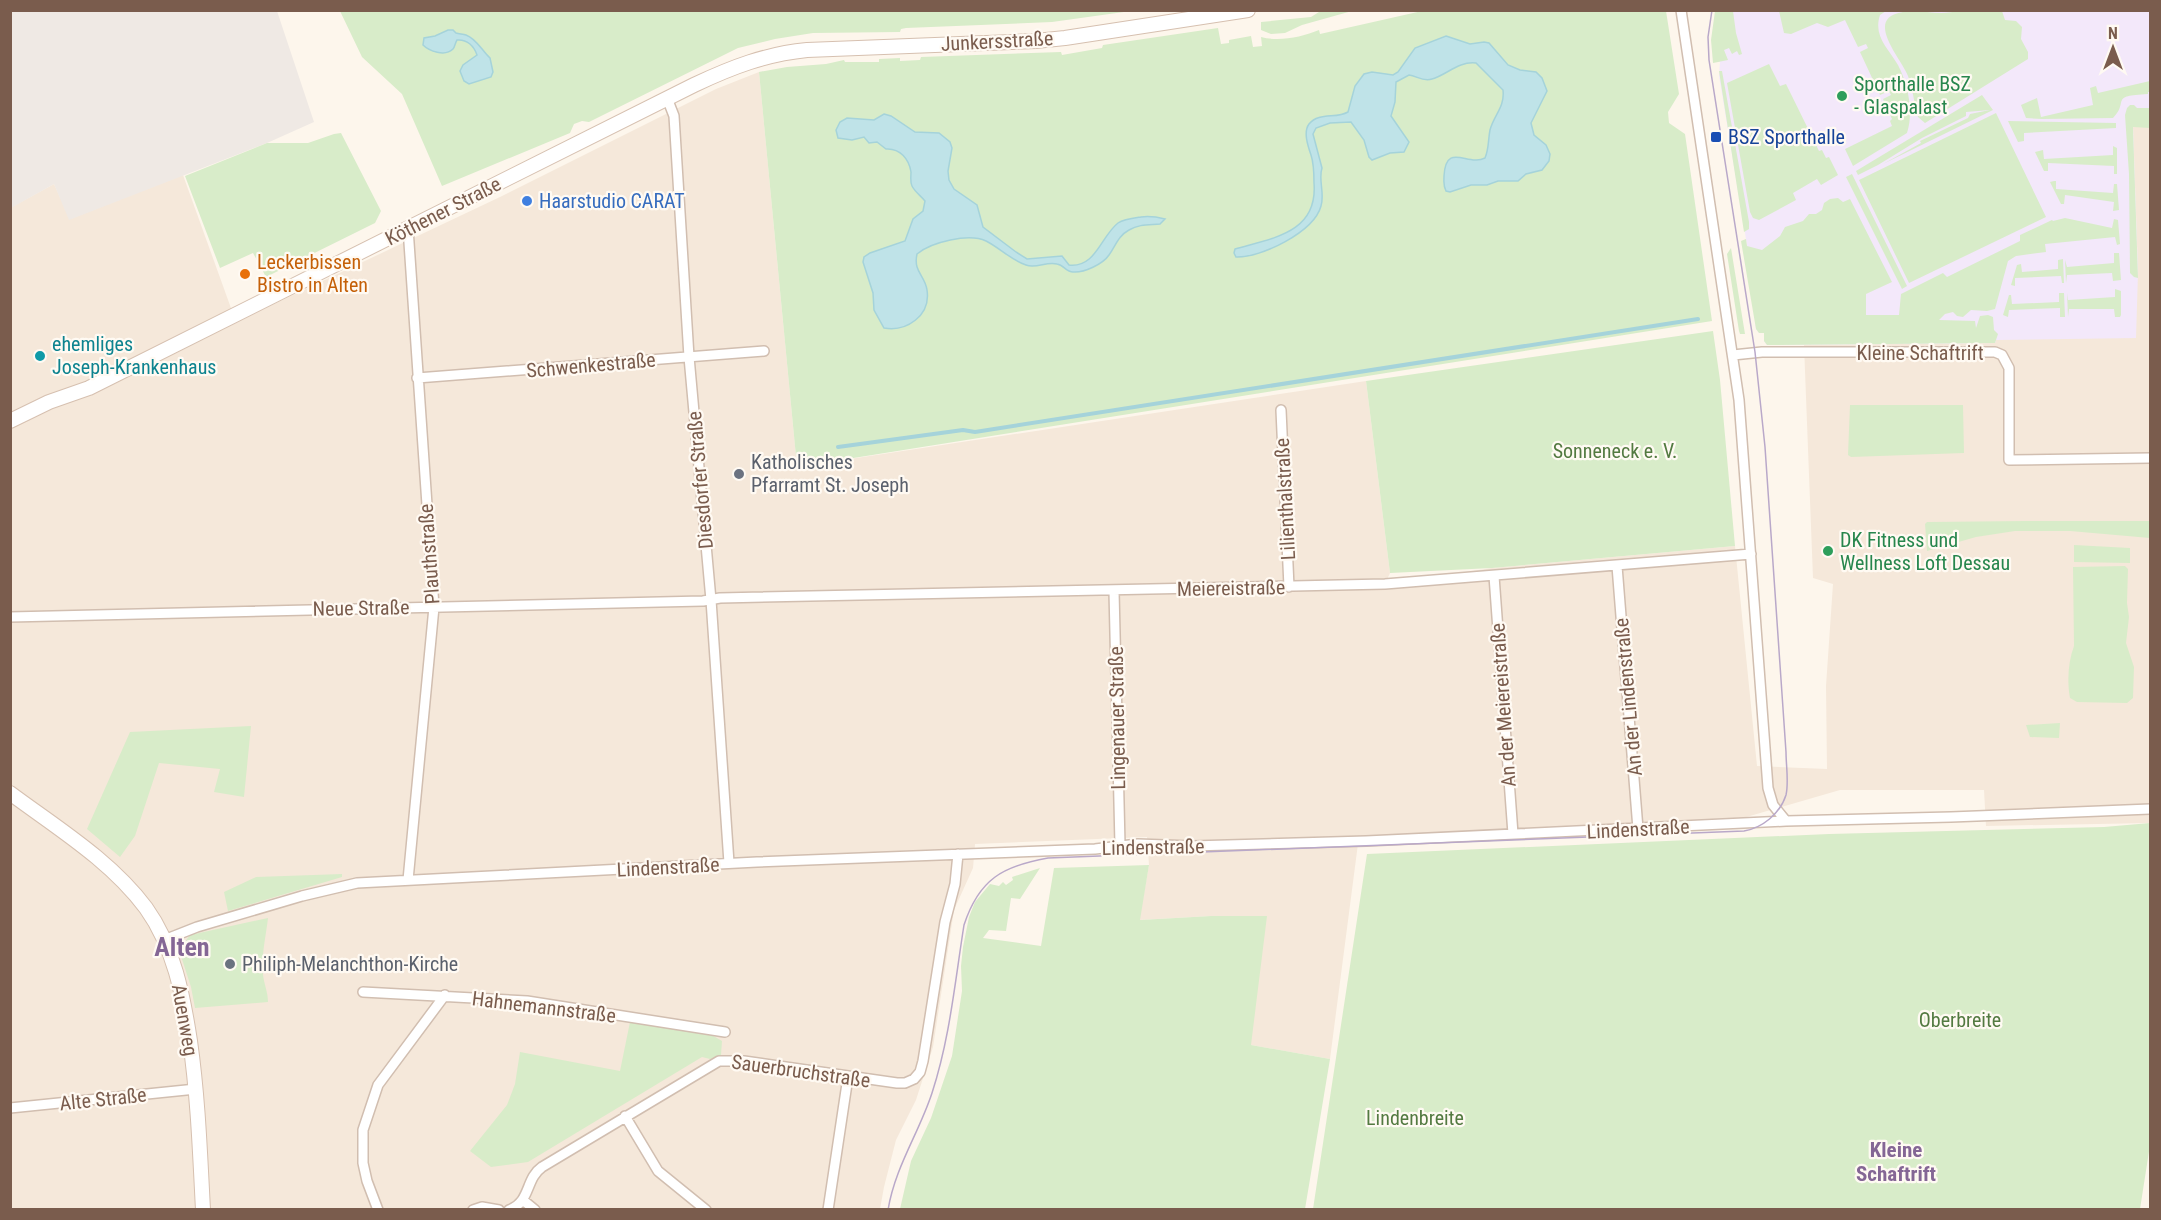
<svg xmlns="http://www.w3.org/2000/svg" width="2161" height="1220" viewBox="0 0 2161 1220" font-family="'Roboto Condensed',sans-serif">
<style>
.residential{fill:#f5e8da}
.industrial{fill:#efe9e4}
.education{fill:#f3e8fa}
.green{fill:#d8ecc9}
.water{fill:#bfe3e8;stroke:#a5d3da;stroke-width:1.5}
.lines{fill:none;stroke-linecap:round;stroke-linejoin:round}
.stream{stroke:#a5d3da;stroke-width:4}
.minor-casing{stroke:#d1beb0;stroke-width:12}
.secondary-casing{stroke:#d6c0b0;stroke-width:16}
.minor{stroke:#fff;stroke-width:9}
.secondary{stroke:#fff;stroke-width:14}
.tram{stroke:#b9a8c9;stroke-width:1.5}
.leisure-dot{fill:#2e9e5b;stroke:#fffaf3;stroke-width:2}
.transit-dot{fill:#1a4fb4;stroke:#fffaf3;stroke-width:2}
.shop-dot{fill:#3f7fe0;stroke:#fffaf3;stroke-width:2}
.food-dot{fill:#e8710a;stroke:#fffaf3;stroke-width:2}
.culture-dot{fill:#0f9aa8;stroke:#fffaf3;stroke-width:2}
.worship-dot{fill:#6b7280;stroke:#fffaf3;stroke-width:2}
.labels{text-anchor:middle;stroke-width:4.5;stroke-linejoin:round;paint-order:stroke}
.street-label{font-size:20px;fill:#7a5c4d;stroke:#fffaf3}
.leisure-label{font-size:20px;fill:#27864d;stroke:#fffaf3;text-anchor:start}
.transit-label{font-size:20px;fill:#164399;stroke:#fffaf3;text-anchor:start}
.shop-label{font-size:20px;fill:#366cbe;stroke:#fffaf3;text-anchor:start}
.food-label{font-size:20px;fill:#c56008;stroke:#fffaf3;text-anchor:start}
.culture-label{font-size:20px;fill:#0d838f;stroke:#fffaf3;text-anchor:start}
.park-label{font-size:20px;fill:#537a41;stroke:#fffaf3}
.worship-label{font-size:20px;fill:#5b616d;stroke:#fffaf3;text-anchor:start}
.neighbourhood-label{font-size:21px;font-weight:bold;fill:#846695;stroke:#fffaf3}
.district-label{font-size:26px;font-weight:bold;fill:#846695;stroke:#fffaf3}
</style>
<rect width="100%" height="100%" fill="#fdf6ec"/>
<path class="residential" d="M759,72L797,467L1366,381L1390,573L1385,584L1492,568L1735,546L1757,766L1827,769L1826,686L1833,584L1813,578L1804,345L1995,343L1996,340L2138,273L2133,126L2150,113V823L1986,826L1984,790H1840L1736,820L1359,836L1330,1059L1251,1045L1211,916L1139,920L1149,865L1147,837L975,844L973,868L954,910L933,1047L916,1100L896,1140L884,1187L880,1209L11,1210L10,208L54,184L70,219L183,175L236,322L500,197L716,89Z"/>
<path class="industrial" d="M11,10L277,11L314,122L267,143L69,220L54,184L11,208Z"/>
<path class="education" d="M1723,11H2150V113L2133,126L2138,273L2136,338L1996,340L1995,343L1767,345L1764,341V333H1759L1756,329L1746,239L1719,76L1720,62H1717Z"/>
<path class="green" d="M1327,10L1352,11L1302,25L1285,33L1271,34L1261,30V22L1311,17L1319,12Z
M1960,10L2002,11L2005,20L2016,21L2022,27L2021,39L2028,52V59L1925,123L1918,117C1914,103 1913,89 1908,76C1901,58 1863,18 1903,12C1922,9 1941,17 1960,10Z
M340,11H1131L1052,22L906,28L901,29L900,32L813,33L775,39L738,48L589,122L582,121L574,124L570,133L442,186L402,94L362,57Z
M1422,11H1666L1679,94L1668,112L1669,123L1685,134L1712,321L797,467L759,72L787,67L826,64L844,60L845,62H879V59L900,58V61L920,60L921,57L1061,52L1062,55L1102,48L1103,45L1218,28L1221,44L1229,43V40L1251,36L1253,47L1262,46L1261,37C1279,42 1302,37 1319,30L1320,34Z
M1715,11H1733L1736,33L1742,54L1739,55L1737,51L1732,54L1729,48L1724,50L1728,60L1713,63L1711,40Z
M1779,11H1886L1880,15C1873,36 1888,48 1898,65C1908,84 1914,112 1907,133L1853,166L1845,149L1892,126L1890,121L1892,119L1883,99L1891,95L1889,91L1880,95L1860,52L1868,48L1866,44L1858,47L1845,20L1828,27L1817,23L1791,34L1784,33Z
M1769,64L1780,86L1786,84L1819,151L1822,150L1826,158L1829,157L1838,175L1821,185L1817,179L1793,193L1796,200L1759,220L1753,218L1750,212L1727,83Z
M1719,71H1722L1749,222V229L1744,232Z
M2150,81V92H2148V94C2108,96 2130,101 2113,118L2042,119L2026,118L2021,105L2037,98L2041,117L2093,105L2090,88L2096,86L2098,93Z
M1982,95L1993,110L1883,164L1921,143L1920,141L1968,118L1970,114L1990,110L1966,112V116L1922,138L1878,165L1858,175L1856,171Z
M2130,105H2134L2137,108H2150V128L2133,127L2138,278L2134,277L2130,273L2129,174L2125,115L2127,108Z
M1996,113L2046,217L1909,283L1859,180Z
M2008,121L2116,123V128L2024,133V141L2018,142Z
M341,133L381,211L375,223L266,277L253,253L220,268L185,176L267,143H308L334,134Z
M2113,146L2117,148V174H2114V166L2048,163V171H2044L2035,152L2043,150L2044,159L2113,155Z
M1852,174L1907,286L1902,289L1846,177Z
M2054,181H2056V189L2113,193L2114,184H2117L2119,210L2113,211L2114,202L2065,195L2064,204H2061L2050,182Z
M1838,198L1843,202L1850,199L1892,282L1866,294V315H1899L1901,294L1943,273L1947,277L2020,241V235L2052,220L2053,221L2065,218L2112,228L2114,219L2118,220L2120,244L2117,245L2115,237L2045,244L2046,252L2016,256L2008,261L1995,309L1987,311L1971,310L1963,317L1957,316L1953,312L1945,314L1939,320L1975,321L1976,328L1980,316L1988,315L1993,317L1994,330L1998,334L1995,343L1767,345L1764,341V333H1759L1756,329L1741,241L1746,239L1747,246L1762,250L1780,236L1785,227L1803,221L1809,214H1816L1822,210L1824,203L1830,199Z
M1731,248L1745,334H1740L1739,331L1727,254Z
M2114,253H2119L2121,280L2113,281L2112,273L2067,275L2066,283L2065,260L2067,267L2114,263Z
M2063,259L2064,283H2062L2061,276L2015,278V286L2011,285L2017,265L2021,264L2022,272L2058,269V260Z
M2115,289L2121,291V315L2120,317H2115L2114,309H2069L2068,317L2067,293L2068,300L2115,297Z
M2059,293H2064L2065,317H2060V308L2009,310L2008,317L2003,315L2009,295H2011L2012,304L2059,302Z
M1713,331L1720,380L1735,546L1492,568L1390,573L1366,381Z
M1850,405H1963L1964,453L1851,457L1848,455Z
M2026,521H2150V538L2070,531H2015L1976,537L1927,551L1925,524L1927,522Z
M2074,545L2130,548V563L2074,562Z
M2125,566L2128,569L2127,603L2129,617L2126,643L2134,667L2133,698L2127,703L2077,702L2070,698C2067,682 2068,662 2074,646L2073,567Z
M2060,723L2059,738L2030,737L2026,725Z
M251,726L244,797L214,792L220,769L159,763L135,836L120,857L87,829L130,732Z
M2150,823V1145L2140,1209H1313L1367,854L1829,834L2104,827Z
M1149,865L1140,920L1211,916H1267L1251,1045L1330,1059L1305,1209H900L911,1161L931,1118L952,1056L962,991L961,966L963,947L969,917L975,902L990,884L999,886L1003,882L1006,885L1013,880L1012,877L1040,868L1020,899L1011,898L1006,931L989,930L983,938L1041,946L1054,868Z
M342,874V877L228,911L224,892L256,877Z
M268,918C266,936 261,956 263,975C264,984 268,992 268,1002L195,1008L191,987L180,953L184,943L190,935Z
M630,1022L710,1034L722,1041L721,1055L710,1059L702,1057L528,1162L491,1167L470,1151L507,1105L515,1084L520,1052L620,1071Z"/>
<path class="water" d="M448,30H453L456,33C459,34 463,34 466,35C477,39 482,51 490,58L493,72L491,77L469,84L464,81L460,71L463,65L477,55C474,46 467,39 457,40C455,43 455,47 453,49C445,57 429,51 423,45L424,38L435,36Z
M1446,36L1470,44L1484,42L1489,43L1508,65L1520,70L1536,72L1542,78L1547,91L1531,123L1534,135L1546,145L1550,154L1549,161L1542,170L1526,174L1518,181H1498L1487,185H1471L1450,192L1446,191C1443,185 1444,183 1444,176C1446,141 1468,167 1485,158C1489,149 1488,140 1490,130C1494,115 1505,107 1503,90L1476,63C1458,61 1447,75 1432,79C1423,82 1417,76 1409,75L1396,82L1395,102L1391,116L1409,142L1404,152L1390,153L1372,160L1369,157L1364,140L1351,122L1330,123L1316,128L1313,134L1322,168C1318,180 1325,193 1321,206C1314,232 1261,258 1236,257L1234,253L1235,249C1273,238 1318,233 1314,183C1314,173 1314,164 1311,155C1308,146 1303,132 1309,124C1319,112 1336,119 1348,112L1355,86L1364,74L1372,72L1393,75L1398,72L1415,48Z
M884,114L891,116L915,132L939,133L950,142L952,148L948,171L949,180L954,189L977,205L983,227L1016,252L1027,259L1062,256L1069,265C1096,268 1101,236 1118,223C1124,219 1134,218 1141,217C1149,216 1157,217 1165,219L1160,224C1149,225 1139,224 1129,230C1118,236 1116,245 1109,255C1103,264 1084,273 1073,272C1066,272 1064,265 1057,264C1047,261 1036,269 1026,265C1011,260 1000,248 986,241C969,233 931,242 917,254C913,272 925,275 927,290C931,316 906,332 884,328L874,310L873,293L863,262L864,257L870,253L905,241L913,219L923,211L925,201C921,196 915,192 912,186C910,182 911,177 911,172C909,159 900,148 886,149L877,142L869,143L864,137L852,140L838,138L836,130L840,122L847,118L874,120Z"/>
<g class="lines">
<path class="stream" d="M838,447L963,430L975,432L1698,319"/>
<defs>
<path id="minor" d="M1681,10L1739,400L1768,788L1773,805L1786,821
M667,98L674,116L689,357L711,600L729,863
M1733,355L1762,352H1995L2002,355L2009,368V460L2150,458
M417,378L764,351
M1281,410L1289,587
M1617,566L1638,829
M1494,576L1513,834
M1114,591L1120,845
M10,617L703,601L720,598L1385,584L1751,554
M408,880L434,607L408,228
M164,940L197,927L302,896L357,883L757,862L1095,849L1138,844L1192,846L1366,841L1786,821L1951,817L2150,809
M363,992L527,1001L725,1032
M10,1108L196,1089
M625,1116L658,1171L706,1210
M524,1201L535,1210
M378,1210L367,1181L363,1163V1130L378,1085L445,995
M473,1210L482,1207L499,1210
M509,1210C531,1202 525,1179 542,1167L719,1061H744L897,1083H905L914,1079L920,1072L923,1061L945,922L955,884L958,854
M828,1210L848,1077"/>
<path id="secondary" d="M10,421L49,402L89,388L694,85C732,67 766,54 807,50L1036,41L1065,38L1248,10
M10,793C57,828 110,860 146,908C174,947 183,995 190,1041C198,1097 200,1153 203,1210"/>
</defs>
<use href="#minor" class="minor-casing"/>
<use href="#secondary" class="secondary-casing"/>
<use href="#minor" class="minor"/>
<use href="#secondary" class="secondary"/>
<path class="tram" d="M888,1210C895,1167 919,1133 932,1093C950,1038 955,981 964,925C979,879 1003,866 1048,858L1744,831C1762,828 1780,814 1786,795C1789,782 1786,766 1786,752L1765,447L1755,352L1709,60L1708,37L1712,10"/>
</g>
<g class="leisure-dot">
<circle cx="1842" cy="96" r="6"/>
<circle cx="1828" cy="551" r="6"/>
</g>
<rect class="transit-dot" x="1710" y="131" width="12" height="12" rx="3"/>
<circle class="shop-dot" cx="527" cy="201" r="6"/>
<circle class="food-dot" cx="245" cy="274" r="6"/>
<circle class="culture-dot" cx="40" cy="356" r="6"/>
<g class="worship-dot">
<circle cx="739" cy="474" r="6"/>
<circle cx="230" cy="964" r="6"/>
</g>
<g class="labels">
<g class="street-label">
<text transform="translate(997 41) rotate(-3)" y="7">Junkersstraße</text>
<text transform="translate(443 211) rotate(-27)" y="7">Köthener Straße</text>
<text x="1920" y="360">Kleine Schaftrift</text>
<text transform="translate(591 365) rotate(-5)" y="7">Schwenkestraße</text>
<text transform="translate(700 480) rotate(-95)" y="7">Diesdorfer Straße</text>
<text transform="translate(1285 499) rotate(-93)" y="7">Lilienthalstraße</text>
<text transform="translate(429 554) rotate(-94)" y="7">Plauthstraße</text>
<text transform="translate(1231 588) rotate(-1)" y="7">Meiereistraße</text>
<text transform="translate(361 608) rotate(-1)" y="7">Neue Straße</text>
<text transform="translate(1628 697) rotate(-95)" y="7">An der Lindenstraße</text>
<text transform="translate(1503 705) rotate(-94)" y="7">An der Meiereistraße</text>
<text transform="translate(1117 718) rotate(-91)" y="7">Lingenauer Straße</text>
<text transform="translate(1638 829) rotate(-3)" y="7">Lindenstraße</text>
<text transform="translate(1153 847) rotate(-1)" y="7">Lindenstraße</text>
<text transform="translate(668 867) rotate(-3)" y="7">Lindenstraße</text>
<text transform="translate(544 1007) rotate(7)" y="7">Hahnemannstraße</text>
<text transform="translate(185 1020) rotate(80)" y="7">Auenweg</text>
<text transform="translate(801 1071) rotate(8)" y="7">Sauerbruchstraße</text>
<text transform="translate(103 1099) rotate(-6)" y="7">Alte Straße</text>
</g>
<g class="leisure-label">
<text x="1854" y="91">Sporthalle BSZ<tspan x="1854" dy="23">- Glaspalast</tspan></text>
<text x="1840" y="547">DK Fitness und<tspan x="1840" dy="23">Wellness Loft Dessau</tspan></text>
</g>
<g class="transit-label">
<text x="1728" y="144">BSZ Sporthalle</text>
</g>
<g class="shop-label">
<text x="539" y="208">Haarstudio CARAT</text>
</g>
<g class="food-label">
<text x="257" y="269">Leckerbissen<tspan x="257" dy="23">Bistro in Alten</tspan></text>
</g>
<g class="culture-label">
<text x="52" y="351">ehemliges<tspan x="52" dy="23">Joseph-Krankenhaus</tspan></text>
</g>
<g class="park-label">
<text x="1615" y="458">Sonneneck e. V.</text>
<text x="1960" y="1027">Oberbreite</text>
<text x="1415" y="1125">Lindenbreite</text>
</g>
<g class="worship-label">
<text x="751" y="469">Katholisches<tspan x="751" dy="23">Pfarramt St. Joseph</tspan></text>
<text x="242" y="971">Philiph-Melanchthon-Kirche</text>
</g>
<g class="neighbourhood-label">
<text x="1896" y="1157">Kleine<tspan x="1896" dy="24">Schaftrift</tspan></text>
</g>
<g class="district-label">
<text x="182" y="956">Alten</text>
</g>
</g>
<rect width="2161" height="1220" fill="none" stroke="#7a5c4d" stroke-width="24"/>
<g transform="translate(2113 48)" stroke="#fffaf3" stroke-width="4.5" paint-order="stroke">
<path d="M0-4.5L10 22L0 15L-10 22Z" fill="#7a5c4d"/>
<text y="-9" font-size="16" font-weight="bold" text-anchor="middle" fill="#7a5c4d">N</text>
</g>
</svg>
